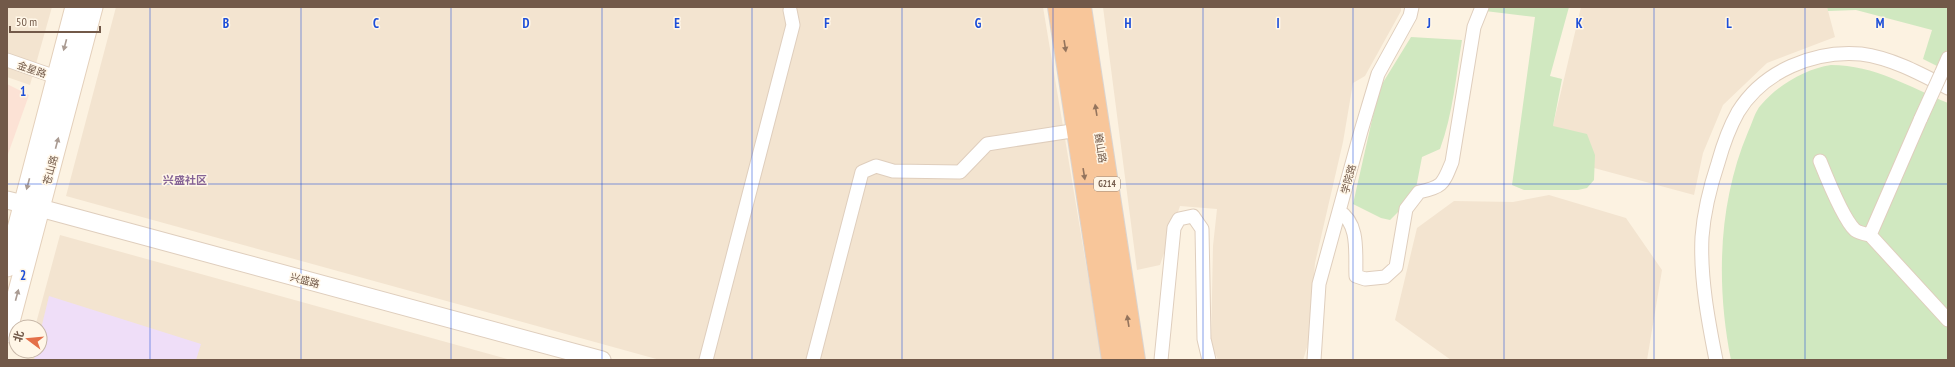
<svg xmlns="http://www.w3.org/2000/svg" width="1955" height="367" viewBox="0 0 1955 367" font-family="'PT Sans Narrow','Noto Sans SC',sans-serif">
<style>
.residential{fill:#f3e4d0}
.commercial{fill:#fce2d5}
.education{fill:#efdef8}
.green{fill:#d0e8c0}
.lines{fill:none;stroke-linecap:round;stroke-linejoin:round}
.minor-casing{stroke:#dfcebd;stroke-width:15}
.tertiary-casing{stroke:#dfcebd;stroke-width:19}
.secondary-casing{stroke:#e4d0bb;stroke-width:21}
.trunk-casing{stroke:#dad4d0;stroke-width:24}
.minor{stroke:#fff;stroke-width:13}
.tertiary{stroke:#fff;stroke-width:17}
.secondary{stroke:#fff;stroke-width:19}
.trunk{stroke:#f8c69a;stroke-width:22}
.minor-bridge-casing{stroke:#dfcebd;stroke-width:15;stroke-linecap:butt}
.minor-bridge{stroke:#fff;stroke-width:13}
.oneway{fill:#aa9b92}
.oneway2{fill:#94745d}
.grid{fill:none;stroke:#1d4ed8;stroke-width:1;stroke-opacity:0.55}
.labels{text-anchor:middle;stroke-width:3;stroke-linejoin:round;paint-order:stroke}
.shield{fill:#fff6e7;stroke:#9c8878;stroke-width:1}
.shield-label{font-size:9px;font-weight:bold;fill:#725949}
.street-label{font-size:10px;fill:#725949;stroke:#fff6e7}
.neighbourhood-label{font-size:11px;font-weight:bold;fill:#866496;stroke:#fff6e7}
.grid-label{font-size:13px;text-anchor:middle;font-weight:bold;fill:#1d4ed8;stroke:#fff6e7;stroke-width:3;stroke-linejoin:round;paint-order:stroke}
</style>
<rect width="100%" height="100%" fill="#fcf2e1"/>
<path class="residential" d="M7,7H52L30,85L7,77Z
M116,7H1043L1102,360H660L66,196Z
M1103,7H1401V11L1365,76L1353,83L1343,142L1315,263L1309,341L1303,360H1218L1211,344L1213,246L1217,209L1180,206L1160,265L1137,270Z
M1581,7H1827L1835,37L1767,63L1723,105L1703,153L1694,195L1546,155Z
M1549,195L1626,218L1662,270L1647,360H1451L1395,320L1417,228L1454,201L1513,202Z
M60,235L511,360H26L29,351H40V327H35Z"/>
<path class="commercial" d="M7,84L29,95L7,157Z"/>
<path class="education" d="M49,296L201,344L196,360H34L36,351H40V333Z"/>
<path class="green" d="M1486,7H1569L1550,76L1562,79L1553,126L1587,134L1595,155L1594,180L1587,188L1578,190H1524L1512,185L1535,17L1485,11Z
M1827,7H1948V48L1939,67L1923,59L1932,30L1856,10L1828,11Z
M1411,37L1462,40C1456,76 1453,114 1440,149L1422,157L1416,188L1399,211L1390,220L1381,218L1353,204L1379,89Z
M1831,65C1875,65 1909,87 1948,103V360H1731C1716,285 1718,203 1748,132C1752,124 1755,111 1761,105C1778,85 1805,69 1831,65Z"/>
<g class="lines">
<defs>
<path id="minor" d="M7,60L56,77
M1941,74L1948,58
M1820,161C1826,176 1844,220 1855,230C1859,233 1865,234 1870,235L1948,320
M1339,211C1360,224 1355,254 1356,276L1365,279L1385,277L1396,267L1406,209L1419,192C1443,187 1443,184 1452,162L1474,27L1482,7
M1870,235L1921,118
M706,360L793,25L790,10
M813,360L862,172L876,166L893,171L960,172L987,144L1078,130
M1161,360L1174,228L1179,219L1193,216L1202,229L1204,339L1209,360
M1314,360L1319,284L1361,131L1378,74L1410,16L1412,7
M1716,360C1708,320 1700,277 1702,237C1704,211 1710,187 1718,163C1723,145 1729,128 1738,112C1763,71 1814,50 1861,54C1892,58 1921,74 1948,88"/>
<path id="tertiary" d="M7,200L23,204
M40,208L602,360"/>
<path id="secondary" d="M7,267L75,7
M7,333L93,7"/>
<path id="trunk" d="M1059,7L1113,360
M1080,7L1134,360"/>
</defs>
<use href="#minor" class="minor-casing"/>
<use href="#tertiary" class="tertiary-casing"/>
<use href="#secondary" class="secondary-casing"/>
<use href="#trunk" class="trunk-casing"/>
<use href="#minor" class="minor"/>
<use href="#tertiary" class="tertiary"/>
<use href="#secondary" class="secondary"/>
<use href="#trunk" class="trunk"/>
<defs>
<path id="minor-bridge" d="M1921,118L1941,74"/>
</defs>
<use href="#minor-bridge" class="minor-bridge-casing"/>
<use href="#minor-bridge" class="minor-bridge"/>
</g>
<defs><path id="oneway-solid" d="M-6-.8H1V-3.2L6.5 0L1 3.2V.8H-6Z"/></defs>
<g class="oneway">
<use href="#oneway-solid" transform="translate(65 45) rotate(105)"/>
<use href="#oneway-solid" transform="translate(57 143) rotate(-75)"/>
<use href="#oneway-solid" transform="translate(28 184) rotate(105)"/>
<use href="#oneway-solid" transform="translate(17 295) rotate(-75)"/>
</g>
<g class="oneway2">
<use href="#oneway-solid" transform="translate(1065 46) rotate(81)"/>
<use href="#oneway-solid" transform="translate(1096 110) rotate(-99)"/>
<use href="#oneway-solid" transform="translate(1084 174) rotate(81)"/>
<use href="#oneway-solid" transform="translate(1128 321) rotate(-99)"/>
</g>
<path class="grid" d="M150,7V360M301,7V360M451,7V360M602,7V360M752,7V360M902,7V360M1053,7V360M1203,7V360M1353,7V360M1504,7V360M1654,7V360M1805,7V360M7,184H1948"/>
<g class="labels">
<rect class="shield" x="1094" y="177" width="26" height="14" rx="3"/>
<g class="shield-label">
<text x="1107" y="187">G214</text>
</g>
<g class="street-label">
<text transform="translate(32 69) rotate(19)" y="4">金星路</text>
<text transform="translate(1101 148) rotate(81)" y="4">巍山路</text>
<text transform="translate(50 170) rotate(-75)" y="4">苍山路</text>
<text transform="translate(1348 179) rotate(-75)" y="4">学院路</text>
<text transform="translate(305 280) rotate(15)" y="4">兴盛路</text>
</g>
<g class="neighbourhood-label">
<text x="185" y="184">兴盛社区</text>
</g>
</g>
<g class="grid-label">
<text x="226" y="28">B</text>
<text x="376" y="28">C</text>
<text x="526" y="28">D</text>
<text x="677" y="28">E</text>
<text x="827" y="28">F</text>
<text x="978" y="28">G</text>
<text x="1128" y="28">H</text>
<text x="1278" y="28">I</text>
<text x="1429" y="28">J</text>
<text x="1579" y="28">K</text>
<text x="1729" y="28">L</text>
<text x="1880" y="28">M</text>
<text x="23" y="96">1</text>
<text x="23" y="280">2</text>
</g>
<rect width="1955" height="367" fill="none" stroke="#725949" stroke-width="16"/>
<g transform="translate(28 339) rotate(286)"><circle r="19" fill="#fff6e7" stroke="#c7b7a8"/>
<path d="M0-3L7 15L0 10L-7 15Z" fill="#e46f48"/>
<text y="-6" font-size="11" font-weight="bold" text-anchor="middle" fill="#725949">北</text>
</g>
<path d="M10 26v6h90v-6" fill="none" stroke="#725949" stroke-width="2"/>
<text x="16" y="26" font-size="12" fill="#725949" stroke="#fff6e7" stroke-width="3" paint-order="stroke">50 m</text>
</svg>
